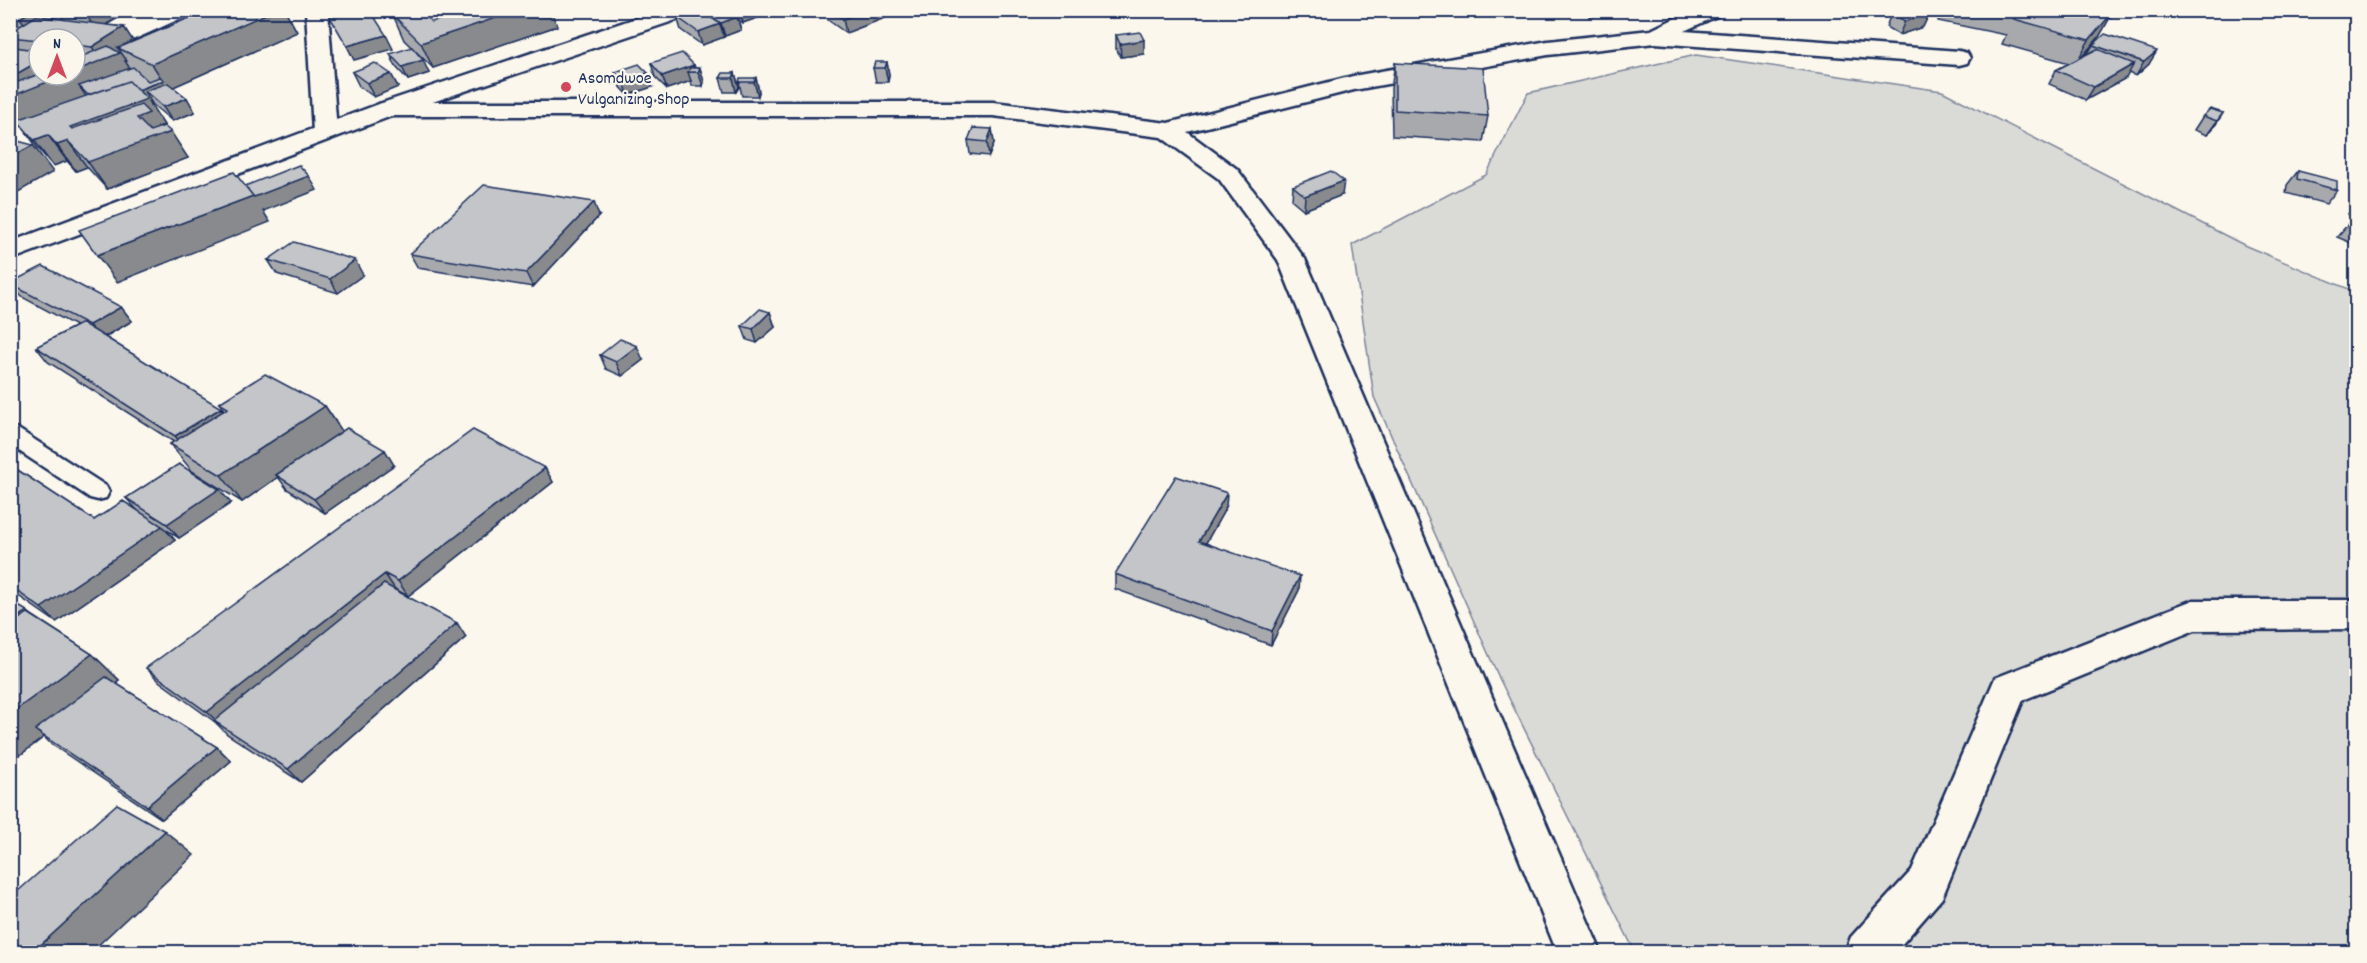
<svg xmlns="http://www.w3.org/2000/svg" width="2367" height="963" viewBox="0 0 2367 963" font-family="Dekko,sans-serif">
<style>
.green{fill:#dadad7;stroke:#7a849a;stroke-width:1.5}
.lines{fill:none;stroke-linecap:round;stroke-linejoin:round}
.lane-casing{stroke:#1b2f5e;stroke-width:5}
.street-casing{stroke:#1b2f5e;stroke-width:5}
.primary-casing{stroke:#1b2f5e;stroke-width:5}
.lane{fill:#fbf7ec;fill-rule:evenodd}
.street{fill:#fbf7ec;fill-rule:evenodd}
.primary{fill:#fbf7ec;fill-rule:evenodd}
.wall{fill:#a8a9ad;stroke:#1b2f5e;stroke-width:1.5;fill-rule:evenodd}
.shaded-wall{fill:#888a8d;stroke:#1b2f5e;stroke-width:1.5}
.building{fill:#c3c5c9;stroke:#1b2f5e;stroke-width:1.5}
.poi-dot{fill:#d1495b;stroke:#fbf7ec;stroke-width:2}
.labels{text-anchor:middle;stroke-width:4.5;stroke-linejoin:round;paint-order:stroke}
.far-poi-label{font-size:18px;fill:#1b2f5e;stroke:#fbf7ec;text-anchor:start}
</style>
<rect width="100%" height="100%" fill="#fbf7ec"/>
<filter id="ink" filterUnits="userSpaceOnUse"><feTurbulence type="fractalNoise" baseFrequency=".0167" numOctaves="2"/><feDisplacementMap in="SourceGraphic" scale="12" xChannelSelector="R" yChannelSelector="G"/><feConvolveMatrix kernelMatrix="1 2 1 2 8 2 1 2 1" color-interpolation-filters="sRGB"/></filter>
<g filter="url(#ink)">
<path class="green" d="M1696,55L1942,91L2246,246L2356,292V952H1635L1500,680L1374,397L1352,245L1486,175L1528,93Z"/>
<g class="lines">
<defs>
<path id="lane" d="M10,426L18,429L106,486L109,492L106,498L98,500L90,498L10,445Z"/>
<path id="street" d="M306,10H328L337,132L334,137L325,139L316,137L313,132Z
M1692,10H1722L1719,15L1684,31L1959,51L1967,53L1970,58L1967,63L1959,65L1655,43L1548,55L1354,90L1187,132L1237,169L1305,259L1601,952H1557L1278,260L1219,179L1161,137L993,116H388L379,114L376,109L379,104L388,102H993L1168,123L1353,76L1548,41L1651,30Z
M2193,600H2356V629L2195,630L2023,700L1942,898L1895,952H1845L1851,937L1912,870L1995,678Z"/>
<path id="primary" d="M660,10H694L691,15L397,114L10,260V242L379,104Z"/>
</defs>
<use href="#lane" class="lane-casing"/>
<use href="#street" class="street-casing"/>
<use href="#primary" class="primary-casing"/>
<use href="#lane" class="lane"/>
<use href="#street" class="street"/>
<use href="#primary" class="primary"/>
</g>
<path class="wall" d="M10,10H132L106,25L124,27L132,41L204,12L203,10H285L297,32L173,87L187,98L195,112L172,121L153,105L151,102H149L164,125L159,128L188,158L107,189L87,167L76,171L67,161L53,166L36,146L22,126L10,131V32L15,29L10,27ZM60,13L64,20L51,18ZM39,39H75V75H39Z
M730,10H759L760,17L743,23L738,19L741,30L725,36L723,35L724,37L702,45L681,30L677,17L709,16L708,13H731Z
M782,10H809L791,17Z
M826,10H894L895,14L846,33L828,20Z
M1583,10H1617V11L1590,17Z
M1940,10H2021L2019,14L2113,12L2099,37L2083,56L2088,53L2093,45L2149,64L2136,76L2128,73L2126,78L2086,100L2049,84L2056,70L2069,63L2002,44L2006,35L1938,21Z
M1891,14H1929L1923,27L1899,35L1886,27Z
M393,15L432,22L557,26L433,68L404,40Z
M1116,35L1144,54L1121,57L1116,49Z
M390,54L429,73L408,80L396,67Z
M887,62L889,75L888,82H876L873,68Z
M651,63L694,65L695,68H700L704,82L703,86H692L691,81L667,89L655,77Z
M1395,63L1488,116L1483,142L1392,136L1391,89Z
M352,72L391,74L398,87L374,97L359,86Z
M615,72L652,87L628,95L619,85Z
M735,73L739,87L736,92H724L720,78Z
M756,78L759,92L758,96H742L739,82Z
M2223,113L2214,127L2207,135L2194,130L2203,116Z
M992,129L994,143L989,156L970,154L968,140Z
M2298,171L2337,190L2326,204L2286,193L2287,185Z
M1293,186L1342,195L1304,210L1292,200Z
M2356,203V245L2337,237L2354,217L2348,214Z
M599,216L533,287L418,268L410,254Z
M268,260L363,275L338,293L277,274Z
M10,283L121,307L132,321L105,337L223,411L224,410L219,403L325,406L342,431L394,465L325,513L287,489L278,477L242,502L192,471L170,444L174,442L48,362L36,347L76,326L22,297L10,284Z
M770,312L775,327L757,343L747,340L742,326Z
M600,355L643,360L622,376L606,369Z
M10,465L94,520L138,511L126,498L231,503L179,538L165,529L175,540L56,622L10,590Z
M545,468L553,482L408,596L395,589H394L466,637L301,782L227,734L215,722L160,682L146,668Z
M1226,507L1206,543L1299,590L1271,645L1115,589V574Z
M10,601L92,654L119,680L115,683L217,747L231,761L162,819L51,744L44,737L20,755L10,749Z"/>
<path class="shaded-wall" d="M33,10H58L60,13L30,31L20,18Z
M83,10H132L96,30Z
M275,10H285L297,32L169,89L145,91L151,102H149L164,125L158,127L163,135L171,132L188,158L107,189L88,162V153L70,127L98,104L163,81L152,64Z
M519,10H551L557,26L433,68L421,43Z
M576,10H589L577,15Z
M740,10H759L760,17L743,23Z
M789,10H809L791,17Z
M867,10H894L895,14L846,33L843,19Z
M1591,10H1617V11L1590,17Z
M2113,12L2099,37L2075,65L2089,40Z
M1929,14L1923,27L1899,35L1905,21Z
M737,17L741,30L725,36L721,23Z
M720,24L724,37L702,45L698,32Z
M124,27L137,47L124,45L129,53L118,48L127,61H125L136,78L79,86L88,99L17,120L22,126L10,131V97L24,91L13,76L39,61V75H75V71L101,60L92,47Z
M386,35L393,49L354,60L347,46Z
M1144,40V54L1121,57L1120,44Z
M2157,51L2149,64L2136,76L2144,62Z
M423,60L429,73L408,80L402,67Z
M887,62L889,75L888,82L885,68Z
M2134,64L2126,78L2086,100L2094,87Z
M694,65L696,72H688L691,81L667,89L662,76Z
M700,68L704,82L703,86L698,72Z
M648,73L652,87L628,95L624,81Z
M735,73L739,87L736,92L733,78Z
M391,74L398,87L374,97L367,83Z
M756,78L759,92L758,96L754,82Z
M187,98L195,112L172,121L163,107Z
M2223,113L2214,127L2207,135L2217,121Z
M992,129L994,143L989,156L987,142Z
M48,135L67,161L53,166L34,140Z
M68,141L87,167L76,171L57,145Z
M33,145L53,172L11,196L10,195V158Z
M309,176L317,190L263,211L270,222L117,282L97,255L253,196Z
M1344,181L1342,195L1304,210L1305,196Z
M594,202L599,216L533,287L526,273Z
M355,260L363,275L338,293L330,279Z
M121,307L132,321L100,339L89,325Z
M770,312L775,327L757,343L753,329Z
M637,346L643,360L622,376L616,362Z
M325,406L343,433L276,475L278,477L242,502L221,475Z
M221,408L232,422L187,450L175,436Z
M385,450L394,465L325,513L314,499Z
M545,468L553,482L408,596L398,581Z
M219,489L231,503L179,538L167,524Z
M1227,493L1226,507L1199,555V541Z
M162,526L175,540L56,622L41,608Z
M385,574L395,589L221,725L207,712Z
M1300,576L1299,590L1271,645L1272,631Z
M27,611L55,637L10,669V622Z
M457,623L466,637L301,782L288,769Z
M92,654L119,680L44,737L35,730L44,737L20,755L10,747V714Z
M217,747L231,761L162,819L147,806Z
M165,831L194,855L91,952H33Z"/>
<path class="building" d="M10,10H33L20,18L10,16Z
M208,10H275L152,64L118,48Z
M354,10H370L386,35L347,46L330,17Z
M406,10H419L432,22L467,10H519L421,43L393,15Z
M694,10H700L720,24L698,32L677,17Z
M714,10H728L737,17L721,23L708,13Z
M830,10H867L843,19Z
M1902,10H1922L1929,14L1905,21L1891,14Z
M2022,10H2107L2113,12L2089,40L2014,19Z
M192,14L196,15L125,45H124Z
M36,16L124,27L92,47L75,45V39H39V40L10,37V32Z
M1140,32L1144,40L1120,44L1116,35Z
M2105,34L2157,51L2144,62L2093,45Z
M10,46L39,51V61L13,76L10,75Z
M108,46L120,53L75,71V59Z
M412,47L423,60L402,67L390,54Z
M2097,49L2134,64L2094,87L2056,70Z
M682,53L694,65L662,76L651,63Z
M875,62H887L885,68H873Z
M375,63L391,74L367,83L352,72Z
M1395,63L1483,68L1488,116L1395,110Z
M639,64L648,73L624,81L615,72Z
M133,67L148,81L160,77L164,80L138,90L129,81L88,95L79,86Z
M690,68H700L698,72H688Z
M723,73H735L733,78H720Z
M39,74V75H65L10,97V85Z
M740,78H756L754,82H739Z
M129,81L147,99L70,127L72,129L141,105L149,113L137,118L150,131L164,126L171,132L88,162L68,141L57,145L48,135L34,140L17,120Z
M168,83L187,98L163,107L145,91Z
M2210,109L2223,113L2217,121L2203,116Z
M973,128L992,129L987,142L968,140Z
M10,139L33,145L10,158Z
M299,165L309,176L254,197L245,186Z
M1331,171L1344,181L1305,196L1293,186Z
M2298,171L2337,181V190L2297,179Z
M234,172L253,196L97,255L79,230Z
M484,185L594,202L526,273L410,254Z
M294,242L355,260L330,279L268,260Z
M43,266L121,307L89,325L10,284V283Z
M760,309L770,312L753,329L742,326Z
M82,323L221,408L175,436L36,347Z
M620,339L637,346L616,362L600,355Z
M265,374L325,406L221,475L170,444L228,408L219,403Z
M347,428L385,450L314,499L276,475Z
M473,430L545,468L398,581L385,574L207,712L146,668Z
M179,464L219,489L167,524L126,498Z
M10,465L94,520L123,501L162,526L41,608L10,586Z
M1176,476L1227,493L1199,541L1300,576L1272,631L1115,574Z
M384,584L457,623L288,769L214,721Z
M10,601L27,611L10,622Z
M28,613L92,654L10,714V625Z
M106,677L217,747L147,806L35,730Z
M117,804L165,831L33,952H10V898Z"/>
</g>
<circle class="poi-dot" cx="566" cy="87" r="6"/>
<g class="labels">
<g class="far-poi-label">
<text x="578" y="83">Asomdwoe<tspan x="578" dy="21">Vulganizing Shop</tspan></text>
</g>
</g>
<rect width="2367" height="963" fill="none" stroke="#fbf7ec" stroke-width="36"/>
<rect x="18" y="18" width="2331" height="927" fill="none" stroke="#1b2f5e" stroke-width="2" filter="url(#ink)"/>
<g transform="translate(57 57)"><circle r="28" fill="#fbf7ec" stroke="#a1a7b3" stroke-width="1.5"/>
<path d="M0-4.5L10 22L0 15L-10 22Z" fill="#d1495b"/>
<text y="-9" font-size="16" font-weight="bold" text-anchor="middle" fill="#1b2f5e">N</text>
</g>
</svg>
